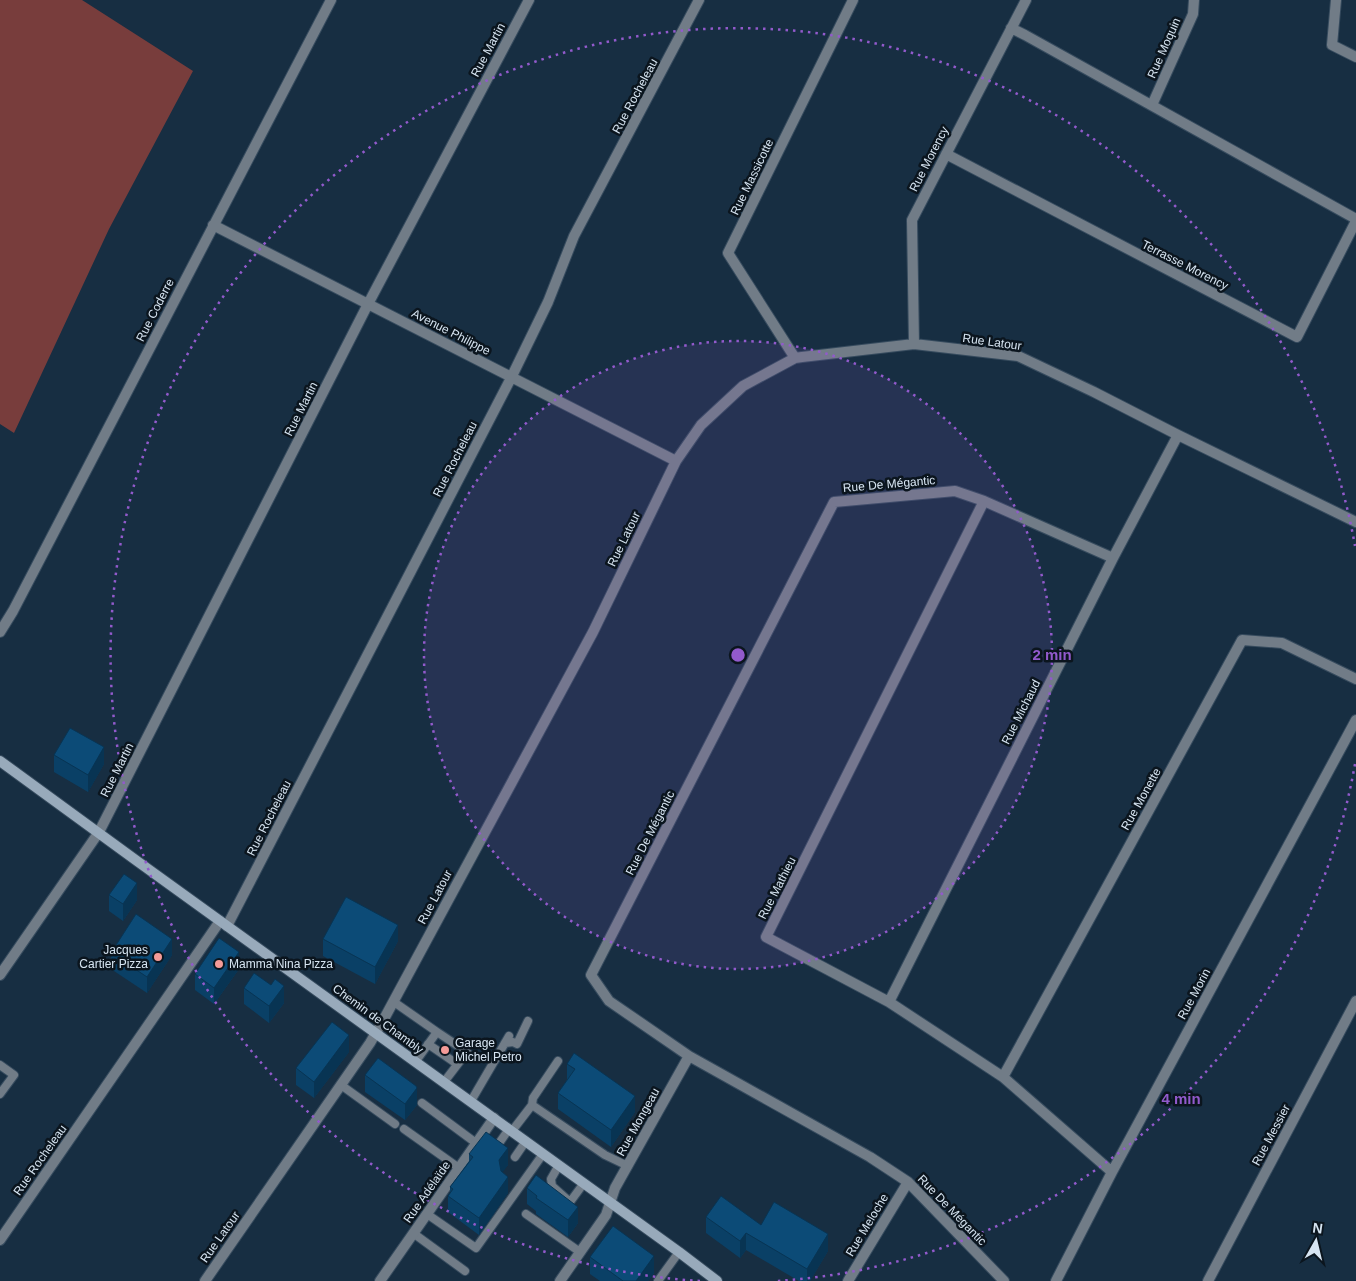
<svg xmlns="http://www.w3.org/2000/svg" width="1356" height="1281" viewBox="0 0 1356 1281" font-family="Arial,sans-serif">
<style>
.green{fill:#783d3c}
.lines{fill:none;stroke-linecap:round;stroke-linejoin:round}
.lane-casing{stroke:#364b5e;stroke-width:10}
.street-casing{stroke:#364b5e;stroke-width:12}
.secondary-casing{stroke:#364b5e;stroke-width:12}
.lane{stroke:#717c87;stroke-width:8}
.street{stroke:#717c87;stroke-width:10}
.secondary{stroke:#98aabb;stroke-width:10}
.wall{fill:#0a4066}
.shaded-wall{fill:#083453}
.building{fill:#0c4b77;stroke:#083453}
.ring{fill:none;stroke:#925acc;stroke-width:2.5;stroke-dasharray:2.5 5}
.poi-dot{fill:#f59b98;stroke:#0b151e;stroke-width:2}
.labels{text-anchor:middle;stroke-width:5;stroke-linejoin:round;paint-order:stroke}
.street-label{font-size:12px;fill:#d7e5f2;stroke:#0b151e}
.poi-label{font-size:12px;fill:#d7e5f2;stroke:#0b151e;text-anchor:start}
.centre{fill:#925acc;stroke:#0b151e;stroke-width:2.5}
.ring-label{font-size:15px;text-anchor:middle;font-weight:bold;fill:#925acc;stroke:#0b151e;stroke-width:5;stroke-linejoin:round;paint-order:stroke}
</style>
<rect width="100%" height="100%" fill="#172e42"/>
<path class="green" d="M0,0H82L193,71L109,229L14,433L0,424Z"/>
<g class="lines">
<defs>
<path id="lane" d="M394,1002L437,1032
M505,1043L513,1042L517,1044L528,1021
M428,1044L457,1064
M416,1061L437,1032L467,1052L444,1082
M0,1065L14,1075L0,1094
M341,1085L395,1124
M471,1101L509,1036
M422,1103L476,1143
M532,1105L533,1098L558,1061
M404,1129L459,1168
M512,1131L532,1105L605,1155L628,1166
M495,1149L509,1129
M515,1157L526,1141
M559,1165L551,1179L552,1186L570,1202L584,1183
M427,1214L476,1248L543,1154
M526,1214L580,1252
M413,1233L465,1271
M658,1281L679,1252"/>
<path id="street" d="M1336,0L1332,45L1356,57
M1011,28L1025,35L1356,219
M1152,105L1193,14L1194,0
M946,154L1297,337L1356,221
M213,225L676,461
M914,344L912,220L1026,0
M795,358L728,253L853,0
M984,501L766,937L889,1002L1003,1077L1112,1172
M0,632L13,611L331,0
M227,926L511,378L548,302L574,236L699,0
M0,975L99,832L368,304L529,0
M889,1002L1113,558L1178,435
M1003,1077L1242,640L1282,643L1356,679
M0,1240L220,921
M205,1281L370,1043L384,1019L593,632L676,461L701,425L743,386L795,358L802,357L914,344L1018,356L1094,392L1178,435L1356,522
M380,1281L494,1118
M560,1281L606,1215L615,1188L689,1056
M848,1281L908,1182
M1004,1281L908,1182L870,1157L689,1056L609,1001L591,975L834,502L955,491L984,501L1113,558
M1056,1281L1112,1172L1356,720
M1208,1281L1356,1001"/>
<path id="secondary" d="M0,761L137,861L679,1252L717,1281"/>
</defs>
<use href="#lane" class="lane-casing"/>
<use href="#street" class="street-casing"/>
<use href="#secondary" class="secondary-casing"/>
<use href="#lane" class="lane"/>
<use href="#street" class="street"/>
<use href="#secondary" class="secondary"/>
</g>
<path class="wall" d="M54,755L104,764L88,792L54,772Z
M109,895L137,900L123,921L109,911Z
M323,939L398,941L375,984L323,956Z
M111,953L172,955L147,993L111,969Z
M239,969L214,1004L195,990V974Z
M271,985L284,1003L269,1023L244,1004V988Z
M349,1052L314,1098L296,1085V1068Z
M567,1064L635,1112L611,1147L558,1109V1093L567,1080Z
M365,1075L417,1105L405,1120L365,1092Z
M469,1154L508,1165L502,1172L508,1193L479,1235L448,1212V1196L450,1194V1187L469,1161Z
M527,1188L578,1223L568,1237L536,1214V1211L527,1204Z
M706,1217L761,1225L828,1251L810,1281H799L746,1250L740,1258L706,1233Z
M590,1257L654,1273L648,1281H600L590,1274Z"/>
<path class="shaded-wall" d="M104,747V764L88,792V775Z
M137,883V900L123,921V904Z
M398,925V941L375,984V967Z
M172,939V955L147,993V977Z
M239,952V969L214,1004V988Z
M284,986V1003L269,1023V1006Z
M349,1035V1052L314,1098V1082Z
M417,1088V1105L405,1120V1104Z
M635,1096V1112L611,1147V1130Z
M508,1148V1165L499,1177V1160Z
M508,1177V1193L479,1235V1218Z
M578,1207V1223L568,1237V1220Z
M746,1233V1250L740,1258V1241Z
M828,1234V1251L810,1281H807V1269Z
M654,1256V1273L648,1281H636Z"/>
<path class="building" d="M70,728L104,747L88,775L54,755Z
M124,874L137,883L123,904L109,895Z
M346,897L398,925L375,967L323,939Z
M136,914L172,939L147,977L111,953Z
M219,938L239,952L214,988L195,974Z
M254,973L271,985L275,979L284,986L269,1006L244,988Z
M332,1022L349,1035L314,1082L296,1068Z
M574,1053L635,1096L611,1130L558,1093L575,1069L567,1064Z
M378,1058L416,1086L417,1088L405,1104L365,1075Z
M486,1132L508,1148L499,1160L501,1171L508,1177L479,1218L448,1196L453,1189L450,1187L473,1157L469,1154Z
M536,1175L578,1207L568,1220L536,1198L537,1196L527,1188Z
M721,1196L761,1225L774,1202L828,1234L807,1269L746,1233L740,1241L706,1217Z
M613,1226L654,1256L636,1281H623L590,1257Z"/>
<circle cx="738" cy="655" r="314" fill="#925acc" fill-opacity=".12"/>
<g class="ring">
<circle cx="738" cy="655" r="314"/>
<path d="M1355 764A627 627 0 0 1 776 1281M700 1281A627 627 0 1 1 1355 546"/>
</g>
<g class="poi-dot">
<circle cx="158" cy="957" r="5"/>
<circle cx="219" cy="964" r="5"/>
<circle cx="445" cy="1050" r="5"/>
</g>
<g class="labels">
<g class="street-label">
<text transform="translate(1164 48) rotate(-66)" y="4">Rue Moquin</text>
<text transform="translate(488 50) rotate(-62)" y="4">Rue Martin</text>
<text transform="translate(635 96) rotate(-62)" y="4">Rue Rocheleau</text>
<text transform="translate(929 159) rotate(-63)" y="4">Rue Morency</text>
<text transform="translate(752 177) rotate(-64)" y="4">Rue Massicotte</text>
<text transform="translate(1185 265) rotate(27)" y="4">Terrasse Morency</text>
<text transform="translate(155 310) rotate(-63)" y="4">Rue Coderre</text>
<text transform="translate(451 332) rotate(27)" y="4">Avenue Philippe</text>
<text transform="translate(992 342) rotate(8)" y="4">Rue Latour</text>
<text transform="translate(301 409) rotate(-63)" y="4">Rue Martin</text>
<text transform="translate(455 459) rotate(-63)" y="4">Rue Rocheleau</text>
<text transform="translate(889 484) rotate(-5)" y="4">Rue De Mégantic</text>
<text transform="translate(624 539) rotate(-64)" y="4">Rue Latour</text>
<text transform="translate(1021 712) rotate(-63)" y="4">Rue Michaud</text>
<text transform="translate(117 770) rotate(-63)" y="4">Rue Martin</text>
<text transform="translate(1141 799) rotate(-61)" y="4">Rue Monette</text>
<text transform="translate(269 818) rotate(-63)" y="4">Rue Rocheleau</text>
<text transform="translate(650 833) rotate(-63)" y="4">Rue De Mégantic</text>
<text transform="translate(777 888) rotate(-63)" y="4">Rue Mathieu</text>
<text transform="translate(435 897) rotate(-62)" y="4">Rue Latour</text>
<text transform="translate(1194 994) rotate(-62)" y="4">Rue Morin</text>
<text transform="translate(378 1019) rotate(36)" y="4">Chemin de Chambly</text>
<text transform="translate(638 1122) rotate(-61)" y="4">Rue Mongeau</text>
<text transform="translate(1271 1135) rotate(-62)" y="4">Rue Messier</text>
<text transform="translate(40 1160) rotate(-55)" y="4">Rue Rocheleau</text>
<text transform="translate(427 1192) rotate(-55)" y="4">Rue Adélaïde</text>
<text transform="translate(952 1210) rotate(46)" y="4">Rue De Mégantic</text>
<text transform="translate(867 1225) rotate(-59)" y="4">Rue Meloche</text>
<text transform="translate(220 1237) rotate(-55)" y="4">Rue Latour</text>
</g>
<g class="poi-label">
<text x="148" y="954" text-anchor="end">Jacques<tspan x="148" dy="14">Cartier Pizza</tspan></text>
<text x="229" y="968">Mamma Nina Pizza</text>
<text x="455" y="1047">Garage<tspan x="455" dy="14">Michel Petro</tspan></text>
</g>
</g>
<circle cx="738" cy="655" r="8" class="centre"/>
<g class="ring-label">
<text x="1052" y="660">2 min</text>
<text x="1181" y="1104">4 min</text>
</g>
<g transform="translate(1316 1241) rotate(8)" stroke="#0b151e" stroke-width="4" paint-order="stroke">
<path d="M0-4L9 19L0 12L-9 19Z" fill="#d7e5f2"/>
<text y="-8" font-size="14" font-weight="bold" text-anchor="middle" fill="#d7e5f2">N</text>
</g>
</svg>
